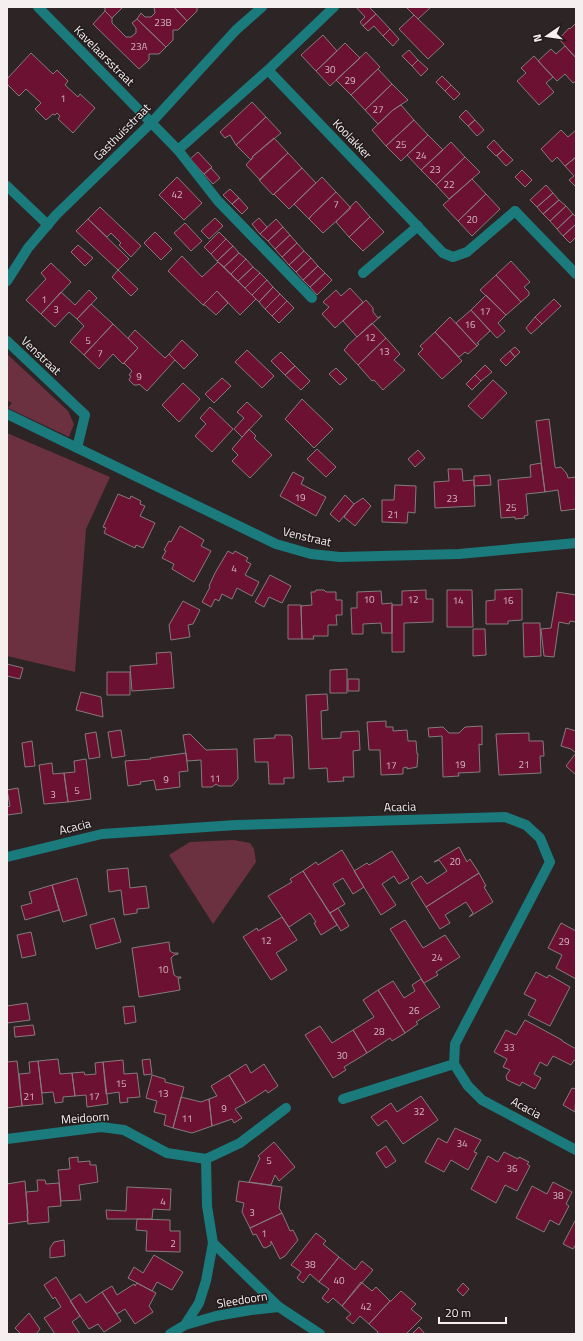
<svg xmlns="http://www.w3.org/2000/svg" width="583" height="1341" viewBox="0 0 583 1341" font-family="'Titillium Web',sans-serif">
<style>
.green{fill:#6c3141}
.building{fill:#6c1131;stroke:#857b7d}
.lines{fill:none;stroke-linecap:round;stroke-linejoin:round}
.service{stroke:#1a7a7c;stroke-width:10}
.minor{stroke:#1a7a7c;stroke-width:10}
.labels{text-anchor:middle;stroke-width:3;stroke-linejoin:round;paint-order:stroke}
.number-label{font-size:10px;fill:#d3b8c0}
.street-label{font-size:12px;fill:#f5eff0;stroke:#221b1c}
</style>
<rect width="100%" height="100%" fill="#2c2425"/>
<path class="green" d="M7,354L68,411L74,424L69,437L8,408L12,403L7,400Z
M7,433L110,477L86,529L75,672L7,656Z
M234,840L250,843L254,849L256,862L213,924L169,855L190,842Z"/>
<path class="building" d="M105,7H123L112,18L105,11Z
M154,7H174L187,21L178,30H173V40L166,47L137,19L141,13L145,17H151L155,13Z
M174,7H197V11L187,21Z
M356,7H369L376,14L363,26L360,22L365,17Z
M406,7H431L418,19Z
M105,11L112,18V23L126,37H131L136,33V28L132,23L137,19L166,47L159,54H149V60L139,69L93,24Z
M376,14L390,29L383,36L374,26L368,31L363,26Z
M414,15L444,44L428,59L399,29Z
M575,24L576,25V58L559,39L569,28L570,29Z
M390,29L399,39L393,46L383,36Z
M323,35L337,51L316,71L301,55Z
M345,43L360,58L330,86L316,71Z
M565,46L576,58V81L573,83L565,74L557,81L538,61L551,49L556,54Z
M409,50L418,60L412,66L402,56Z
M366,52L380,67L351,95L336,80Z
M31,53L53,74L57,70L68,81L65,85L78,97L80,94L95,108L73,133L58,119L60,116L57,113L55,115L53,114L46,120L35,109L41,103L26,89L19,96L7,84V79Z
M534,56L553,77L546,83L554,92L539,105L517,81L526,73L521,68Z
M418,60L428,69L421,76L412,66Z
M378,69L392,84L365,110L351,95Z
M442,76L451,85L445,91L436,82Z
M392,84L408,100L393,110L378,124L365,110Z
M451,85L460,94L454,100L445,91Z
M252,102L266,117L236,145L230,135L225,138L220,132Z
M401,105L414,120L386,146L372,130L393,110Z
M466,110L475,120L468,126L459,117Z
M266,117L281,133L252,157H253L251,160L236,145Z
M414,120L428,135L401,161L386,146Z
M475,120L484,130L477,136L468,126Z
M561,130L568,137L576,130V157L565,166L557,157L552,162L541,149Z
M428,135L443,150L421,170L407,155Z
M274,138L288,153L260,180L246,165L253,157H252Z
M494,140L503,150L496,156L487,147Z
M451,142L465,157L436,185L421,170Z
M503,150L513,160L506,166L497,156Z
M198,152L212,167L204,174L190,159Z
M288,153L302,168L273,195L259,180Z
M465,157L480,172L449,199L436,185Z
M576,157V187L569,180L574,176L565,166Z
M211,168L220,178L213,184L204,174Z
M302,168L316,183L289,209L274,194Z
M522,170L532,180L525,187L515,177Z
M177,177L202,203L184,220L159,195Z
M322,177L336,192L311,216L309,219L294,204Z
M472,179L486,194L458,221L443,205Z
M546,185L553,193L537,207L530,200Z
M230,189L239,198L232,204L223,195Z
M336,192L351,208L323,233L309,219L311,216Z
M553,193L559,200L543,214L537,207Z
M486,194L500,209L472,236L458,221Z
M239,198L248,208L242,214L232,204Z
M559,200L566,206L550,221L543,214Z
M356,201L370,217L349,237L336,222Z
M566,206L573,214L557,229L550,221Z
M100,207L141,246L131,257L119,245L121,243L111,233L107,237L88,219Z
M573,214L576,217V224L563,236L557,229Z
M370,217L384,232L363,251L349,237Z
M215,218L223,226L209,239L201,231Z
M259,218L267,227L260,234L252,224Z
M88,219L129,259L118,270L76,231Z
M276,219L283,227L268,241L260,234Z
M185,223L202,241L191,251L174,233Z
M576,224V237L570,243L563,236Z
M283,227L290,235L275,249L268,241Z
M155,232L172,249L161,260L144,243Z
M219,232L226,239L211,254L204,247Z
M290,235L297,243L282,257L275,249Z
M226,239L233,246L217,261L211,254Z
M297,243L304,251L289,265L282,257Z
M78,245L93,258L85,266L71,252Z
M233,246L239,253L224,267L217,261Z
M304,251L311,258L296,272L289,265Z
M239,253L246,259L231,274L224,267Z
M182,256L202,277L218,262L256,299L240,315L217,291L203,305L168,271Z
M311,258L318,266L303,280L296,272Z
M246,259L253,267L238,281L231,274Z
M511,261L530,282L524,287L529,292V295L521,302L496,275Z
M51,263L71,282L41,314L26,300L46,279L41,273Z
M318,266L325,273L310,287L303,280Z
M253,267L260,273L245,288L238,281Z
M118,270L138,289L131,296L112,277Z
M260,273L267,280L252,295L245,288Z
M325,273L332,280L317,295L310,287Z
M496,275L521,302L506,315L480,290Z
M267,280L273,287L259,302L252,295Z
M273,287L280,294L265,309L259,302Z
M350,288L363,302L335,328L322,314L329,307L323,302L336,290L341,296Z
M89,290L97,298L77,319L69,312L55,327L41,314L61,292L75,305Z
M217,291L228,303L216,315L205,305H203Z
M280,294L287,301L272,316L265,309Z
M486,295L506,315L498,323L505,331L497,338L471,310Z
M554,299L561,306L542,324L535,317Z
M366,300L373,308V312L378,318L381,316L357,337L343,321Z
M287,301L294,308L279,323L272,316Z
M91,304L113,324L84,355L70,342L84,326L77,319Z
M471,310L490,331L477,343L479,344L477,346L456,323Z
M450,317L477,346L468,354L465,352L459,357L435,332Z
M535,317L542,324L531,334L526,328Z
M372,323L386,338L358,365L344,350L347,347V346Z
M113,324L138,348L123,364L113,354L99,369L84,355Z
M135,330L165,358L169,354L175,360L147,391L139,384L138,385H134L129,380L131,376L129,375L132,371L124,363L138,348L128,338Z
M435,332L462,361L442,379L418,354L423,349L420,346Z
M386,338L400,354L394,360L405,370L383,390L374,380L372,381L358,365Z
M182,340L198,355L184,369L169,354Z
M515,347L520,352L515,357L510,351Z
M247,350L274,376L262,388L235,362Z
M510,351L515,357L506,366L500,360Z
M281,352L295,366L285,375L271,361Z
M485,365L492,372L481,381L475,375Z
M295,366L310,381L301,390L285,375Z
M336,368L347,379L340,385L329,374Z
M475,375L481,381L472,390L466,384Z
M222,378L231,386L214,403L205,394Z
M493,380L507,393L482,419L468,406Z
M183,383L200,399L179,422L162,405Z
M302,399L333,429L314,448L285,419Z
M247,402L262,416L242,437L234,429L244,418L237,412Z
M210,407L233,429L212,452L195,436L206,424L200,418Z
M549,419L555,467L556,468L561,467L567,474L568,478L576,477V509L561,511L558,490L545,492L536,421Z
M249,429L256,436L254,438L272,455L250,478L232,461L238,455L232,449Z
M317,449L336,467L326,477L307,459Z
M418,450L425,458L415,467L408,459Z
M541,463L545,492L526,494L528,515L524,516L525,518L515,519V517L501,518L498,480L531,477L530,465Z
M448,469H462L463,481L474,480L475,506L435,508L434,482L449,481Z
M293,472L304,478L301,484L326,497L316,516L280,496Z
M490,475L491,485L474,486V476Z
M395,485L416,486L415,513L408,512L407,523L382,522V500H394Z
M118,494L130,499L131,496L141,501L140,504L145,506L140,516L155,523L143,548L136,545L135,548L104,533L106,528L103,527Z
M345,495L354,504L339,522L330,514Z
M363,498L371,506L355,526L344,517L354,504Z
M180,526L204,540L201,546L211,551L194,582L172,569L174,564L162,558L166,551L164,550L169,541L171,542Z
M228,551L233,554L235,551L248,558L246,561L251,564L245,575L259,582L252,596L237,588L232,599L222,594L219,601L215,599L211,607L202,602L210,587L209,586L215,573Z
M270,575L291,586L282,603L269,597L264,607L255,602Z
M522,589V620L508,621V624H486V601L495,600V590Z
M316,590H324L326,592H336V600H342V615H336L337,625H328V636H313L314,639H302L301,606L312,605L311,592H315Z
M426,590V599H433V622L404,623V652H392V605H402V591Z
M447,590H472L473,627H447Z
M381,591L382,604L392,603V633H382L381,623L363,624V634H352L351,608H357V592Z
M557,592L576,595V622L570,621L569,624L559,622L554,657L544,656L541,629L551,628Z
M183,601L200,610L193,624L188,625L190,637L171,640L169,625Z
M288,605H301L302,639H288Z
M523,623H540L541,656L524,657Z
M473,629H485L486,655L473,656Z
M171,652L174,688L132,691L130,666L157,664L156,653Z
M7,664L23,668L20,679L7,676Z
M347,669V693H330V670Z
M107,672H130V695H107Z
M348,679H359V691H348Z
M81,692L101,697L103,717L76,710Z
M327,694L328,710L321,711L322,739L341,738V732L359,731L360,750L353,751L354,777H343L344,781L328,782L327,768L309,769L306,695Z
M386,721V727H393V731L407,730L408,741H416L417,754H418L417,767L407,769V767L403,768V774L381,775L380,750H369L367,722Z
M482,726V745L479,744L480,772L458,773L459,776L443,777L442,736L429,737L428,728L443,727L449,733H459L465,727Z
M566,728L576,731V775L566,766L576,753L571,749L561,746Z
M121,730L125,756L112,758L108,732Z
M96,732L100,757L89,759L85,734Z
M529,733V741H543L544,756H540L541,773L499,775L496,734Z
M190,734L206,750L237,749L238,779L232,786H219L216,784L212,787H202L201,760L187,761L183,735Z
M275,735H290L292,737L294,778H284V784H269L268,762H255L254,739L275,738Z
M32,741L35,766L25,767L22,743Z
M186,753L188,771L179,772L180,787L156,790L154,780L140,782L141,784L128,786L125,761L151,759L150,758Z
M86,759L91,799L68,802L64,773L75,772L74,761Z
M52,763L53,774L64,773L68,802L44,804L39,765Z
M18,788L22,813L7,815V807L10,806L7,790Z
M459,847L467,862L470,859L479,873L426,907L411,883L421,876L427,884L447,871L439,860L434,862Z
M342,850L364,887L353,894L343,878L333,884L345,904L330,913L303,871L316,862L318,865Z
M392,851L409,878L399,884L394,876L382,884L396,905L381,915L354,871L367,863L369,865Z
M128,868L130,888L146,886L149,908L137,909V913L124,915L121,890L109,892L107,870Z
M303,871L337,925L321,935L314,923L316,922L310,913L289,927L268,896L292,882L290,879Z
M479,873L486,886L484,887L493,902L469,917L473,913L466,902L445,915L450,923L440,929L426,907Z
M77,878L87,915L63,922L52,885Z
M52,885L59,910L25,920L21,906L32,903L29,892Z
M338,908L349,926L341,931L330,913Z
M282,917L297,940L276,953L287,970L271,980L243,937L257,928L258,931Z
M114,918L121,942L96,949L90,925Z
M405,920L423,948L445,935L460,957L436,972L438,975L424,983L390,929Z
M561,923L576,931V979L556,968L562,955L548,948Z
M31,932L36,955L22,958L17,935Z
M169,942L170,951L173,953H178V954L174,955L171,958L174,975L177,977H181V978H178L180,990L139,997L132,948Z
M536,972L547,978L549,975L570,987L550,1026L528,1015L536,1000L524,994Z
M421,979L440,1007L416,1022L418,1024L405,1033L378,990L393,981L404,998L415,991L412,985Z
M378,990L405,1033L392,1041L390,1038L367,1053L353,1030L374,1017L363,1000Z
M27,1003L30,1020L7,1023V1006Z
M134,1006L136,1022L125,1024L123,1007Z
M525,1020L562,1040V1041L576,1049V1061L574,1060L571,1065L553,1056L547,1066L540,1062L534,1074L541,1078L535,1089L522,1082L520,1086L507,1080L506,1076L510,1070L503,1067L507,1059L494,1052L506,1030L516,1035Z
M33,1025L35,1035L15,1037L14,1027Z
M320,1026L332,1043L353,1030L367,1053L344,1067L346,1070L333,1078L305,1035Z
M58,1059L60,1074L72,1073L75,1096L63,1097V1102L55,1103L53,1092L42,1093L38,1061Z
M150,1059L152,1074L144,1075L142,1060Z
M123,1060L124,1074L137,1073L140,1097L127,1098L128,1102L120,1103L119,1092L106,1094L103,1062Z
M17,1061L22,1106L7,1108V1062Z
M38,1061L43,1104L22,1106L19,1074L30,1073L29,1062Z
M103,1062L108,1104L87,1107L86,1095L75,1096L72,1073L84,1072L85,1075L96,1074L95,1063Z
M246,1064L251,1073L264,1064L278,1086L268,1093L266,1090L246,1103L229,1075Z
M152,1075L165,1079V1082L184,1087L173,1128L164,1125L166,1115L154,1112L157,1101L146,1098Z
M229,1075L246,1103L235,1109L242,1118L234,1123L232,1119L212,1126L209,1099L217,1096L211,1086Z
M572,1088L576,1089L575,1112L563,1105Z
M421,1096L438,1120L403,1144L386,1120L378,1126L371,1117L391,1103L397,1112Z
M181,1097L201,1102L209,1099L212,1126L192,1133L173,1128Z
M455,1128L481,1140L474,1152L477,1153L468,1170L451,1160L444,1172L425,1162L438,1138L447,1143Z
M274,1142L295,1167L279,1181L275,1175L271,1185L249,1182L260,1158L258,1156Z
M386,1146L396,1161L386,1168L376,1153Z
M504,1152L518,1159L519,1157L529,1162L527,1164L530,1166L517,1191L505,1185L496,1203L471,1189L488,1156L498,1162Z
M78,1157V1162L90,1161V1165H96L98,1182L79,1185L81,1200L61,1201L58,1170L70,1169L69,1158Z
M37,1180H45L46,1184L59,1183L61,1206L48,1207L49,1222L28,1224L27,1214H28L26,1192L38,1191Z
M25,1181L28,1221L7,1224V1184Z
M239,1181L282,1187L279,1208L282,1213L250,1228L242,1212L244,1203L236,1201Z
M553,1182L572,1192L566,1204L569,1206L559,1225L550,1220L544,1232L516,1218L532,1186L547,1194Z
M127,1187L171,1189L170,1210L153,1209L152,1219H107L106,1210L126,1211Z
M282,1213L290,1231L293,1230L298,1240L285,1256L280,1259L271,1241V1245L265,1248L263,1247L256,1234L253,1235L250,1228Z
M137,1219L170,1220V1231H180V1252L146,1251L147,1231L136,1230Z
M576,1219V1244L573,1249L563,1244Z
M316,1233L326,1241L323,1244L339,1257L319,1282L310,1274L303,1283L297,1278L301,1272L291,1265Z
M64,1240L65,1256L50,1258V1248L54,1242Z
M154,1255L183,1272L172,1290L157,1282L152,1291L128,1278L134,1267L143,1273Z
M339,1257L355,1270L362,1261L373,1270L342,1306L333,1298L328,1303L322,1298L329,1289L319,1282Z
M56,1277L80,1316L72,1322L80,1334H55L44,1318L61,1307L55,1297L53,1299L44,1285Z
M361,1282L372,1291L376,1287L390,1301L369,1324L360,1316L353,1324L346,1318L351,1314L342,1306Z
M137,1283L156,1293L149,1306L153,1312L135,1324L125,1309L117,1314L102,1292L112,1286L117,1295L134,1284L135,1286Z
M463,1283L469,1289L463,1296L457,1290Z
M401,1291L416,1304L411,1309L422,1318L406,1334H377L378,1332L369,1324L390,1301H391Z
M102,1292L121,1321L104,1332L98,1324L89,1329L70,1301L80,1294L86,1303Z
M29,1313L40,1329L37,1333L38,1334H21L15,1328Z
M419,1327L425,1334H412Z"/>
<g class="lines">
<path class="service" d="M178,150L218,201L312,298
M7,186L48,225
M515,211L576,274
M363,273L418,226
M7,341L85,415L77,448"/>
<path class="minor" d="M38,7L178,150L268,70L334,7
M268,70L443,253L453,257L467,252L515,211
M7,281L28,248L56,215L152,122L236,30L262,7
M7,414L276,544L311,554L340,557L459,554L576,543
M7,857L102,834L236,825L505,817L526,825L540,838L550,862L455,1044L454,1064L468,1086L482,1100L576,1150
M343,1099L454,1064
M7,1139L101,1127L124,1130L167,1153L206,1159L240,1143L286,1108
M206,1159L207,1206L213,1243L279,1307
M185,1325L199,1303L206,1281L213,1243
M170,1334L185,1325L216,1316L251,1310L279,1307L320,1334"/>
</g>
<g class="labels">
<g class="number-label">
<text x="163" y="26">23B</text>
<text x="139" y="50">23A</text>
<text x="330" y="73">30</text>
<text x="350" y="84">29</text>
<text x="63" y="102">1</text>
<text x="378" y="113">27</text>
<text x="401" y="148">25</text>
<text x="421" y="159">24</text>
<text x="435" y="173">23</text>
<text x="449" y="188">22</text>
<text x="177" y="198">42</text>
<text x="336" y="208">7</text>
<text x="472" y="223">20</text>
<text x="44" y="303">1</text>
<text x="56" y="313">3</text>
<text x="485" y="315">17</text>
<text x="470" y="328">16</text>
<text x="370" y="341">12</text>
<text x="88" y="344">5</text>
<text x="384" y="355">13</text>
<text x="100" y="357">7</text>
<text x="139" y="380">9</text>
<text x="300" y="501">19</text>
<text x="452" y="502">23</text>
<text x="511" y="511">25</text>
<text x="393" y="518">21</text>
<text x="234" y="572">4</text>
<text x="369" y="603">10</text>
<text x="413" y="603">12</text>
<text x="458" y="604">14</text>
<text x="508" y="604">16</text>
<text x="460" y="768">19</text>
<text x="524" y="768">21</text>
<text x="391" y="769">17</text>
<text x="215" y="782">11</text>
<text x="166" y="783">9</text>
<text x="77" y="794">5</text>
<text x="53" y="798">3</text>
<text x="455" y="865">20</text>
<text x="266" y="944">12</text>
<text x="564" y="945">29</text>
<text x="437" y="961">24</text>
<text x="163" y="973">10</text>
<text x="414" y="1014">26</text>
<text x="379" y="1035">28</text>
<text x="509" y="1051">33</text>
<text x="342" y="1059">30</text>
<text x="121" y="1087">15</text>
<text x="163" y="1097">13</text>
<text x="29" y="1100">21</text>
<text x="94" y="1100">17</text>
<text x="224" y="1112">9</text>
<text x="419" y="1115">32</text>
<text x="187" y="1122">11</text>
<text x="462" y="1147">34</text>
<text x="269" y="1164">5</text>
<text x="512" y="1172">36</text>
<text x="558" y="1199">38</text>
<text x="163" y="1205">4</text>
<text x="252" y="1216">3</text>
<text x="264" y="1237">1</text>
<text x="173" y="1247">2</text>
<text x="310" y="1268">38</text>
<text x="339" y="1284">40</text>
<text x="366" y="1310">42</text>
</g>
<g class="street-label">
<text transform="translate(104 56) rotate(45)" y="4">Kavelaarsstraat</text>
<text transform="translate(122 132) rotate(-45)" y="4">Gasthuisstraat</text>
<text transform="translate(352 139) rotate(46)" y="4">Koolakker</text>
<text transform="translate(41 356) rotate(43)" y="4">Venstraat</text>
<text transform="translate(307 537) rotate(13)" y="4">Venstraat</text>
<text transform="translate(400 807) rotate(-2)" y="4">Acacia</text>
<text transform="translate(75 827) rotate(-14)" y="4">Acacia</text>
<text transform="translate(526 1108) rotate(28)" y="4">Acacia</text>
<text transform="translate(85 1118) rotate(-4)" y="4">Meidoorn</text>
<text transform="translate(242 1300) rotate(-9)" y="4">Sleedoorn</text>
</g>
</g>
<rect width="583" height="1341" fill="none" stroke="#f5eff0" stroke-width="16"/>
<g transform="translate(547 36) rotate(257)" stroke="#221b1c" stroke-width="3" paint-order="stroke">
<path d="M0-3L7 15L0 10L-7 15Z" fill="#f5eff0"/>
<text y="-6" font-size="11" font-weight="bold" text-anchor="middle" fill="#f5eff0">N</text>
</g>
<path d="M439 1317v6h67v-6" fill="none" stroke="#f5eff0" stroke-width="2"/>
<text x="445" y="1317" font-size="12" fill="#f5eff0" stroke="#221b1c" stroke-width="3" paint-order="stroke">20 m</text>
</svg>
